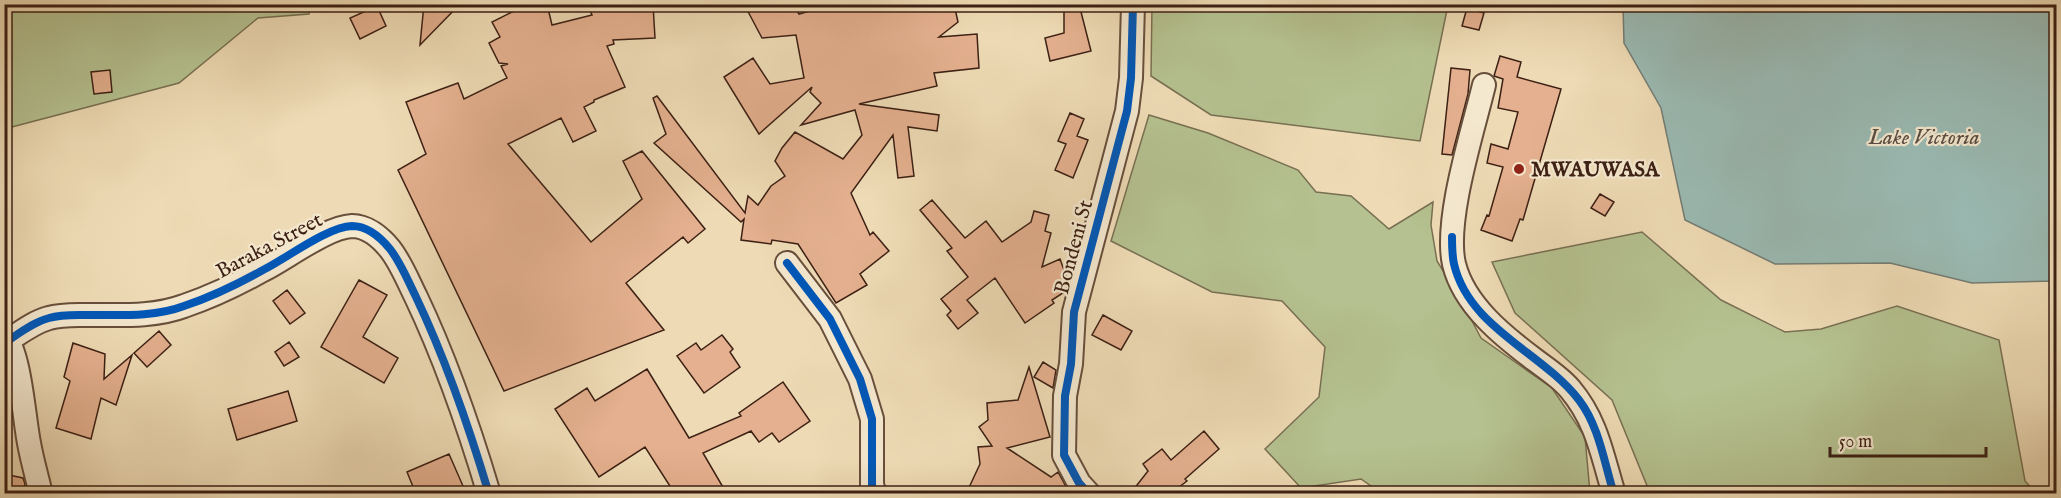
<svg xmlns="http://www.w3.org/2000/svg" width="2061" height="498" viewBox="0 0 2061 498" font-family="'IM FELL English',serif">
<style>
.green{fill:#b5c190;stroke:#787052;stroke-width:1.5}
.water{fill:#9abab3;stroke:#747c73;stroke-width:1.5}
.building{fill:#e4b08f;stroke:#3c2014;stroke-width:1.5}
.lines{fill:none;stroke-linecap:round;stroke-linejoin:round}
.minor-casing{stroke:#684f3c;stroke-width:26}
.minor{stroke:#f4e8cf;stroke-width:22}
.cycleway-casing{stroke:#f4e8cf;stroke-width:11}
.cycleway{stroke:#0057b8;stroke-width:8}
.poi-dot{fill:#8f2418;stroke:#f4e8cf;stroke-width:2}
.labels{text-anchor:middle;stroke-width:4.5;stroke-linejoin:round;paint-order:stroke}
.poi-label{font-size:21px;font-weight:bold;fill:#3c2014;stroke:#f4e8cf;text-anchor:start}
.street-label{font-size:21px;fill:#3c2014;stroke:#f4e8cf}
.water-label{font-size:22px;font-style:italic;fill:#584e44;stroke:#f4e8cf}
</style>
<rect width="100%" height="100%" fill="#eedbb5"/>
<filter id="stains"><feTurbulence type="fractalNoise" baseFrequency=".00333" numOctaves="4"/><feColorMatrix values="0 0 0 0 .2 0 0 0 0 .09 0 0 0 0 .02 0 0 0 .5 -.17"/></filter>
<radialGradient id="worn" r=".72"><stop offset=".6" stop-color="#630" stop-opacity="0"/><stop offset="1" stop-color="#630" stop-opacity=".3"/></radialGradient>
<path class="green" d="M4,5H310L309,14L258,18L179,83L8,128Z
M1152,5H1448L1420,141L1211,115L1151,76Z
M1149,115L1208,133L1298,170L1316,192L1351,196L1389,229L1433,202L1431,225L1437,261L1461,300L1481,338L1552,388L1585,437L1590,493H1381L1361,479L1301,488L1265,449L1319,397L1325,347L1282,301L1212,292L1111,241Z
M1642,232L1721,300L1785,332L1821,329L1897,306L1999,340L2025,481L2036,493H1650L1612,400L1515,313L1492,262Z"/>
<path class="water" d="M1623,5H2056V281L1972,283L1890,263L1775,264L1685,220L1661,108L1624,43Z"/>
<path class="building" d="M424,4H460L420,45Z
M535,4H547L552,25L592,15L587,4H653L655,38L613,40L614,44L607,46L625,87L594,100V102L584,107L596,131L573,142L561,118L508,144L591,242L642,199L623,161L642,151L705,229L688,243L683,237L626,283L664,330L504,391L398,170L426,154L406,102L458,83L464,99L507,78L501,66L508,64L499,63L489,43L500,37L492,22L516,10Z
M744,4H793L799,14L834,4H954L958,22L939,37L977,34L979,68L934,73L937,86L859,104L939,115L937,131L908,127L914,176L898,178L893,135L851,193L870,235L873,232L889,251L860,274L867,285L836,303L798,244L772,240L771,244L741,240L744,219L741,222L654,143L666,134L653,98L657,96L745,213L748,196L758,205L771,186L785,176L775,161L782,148L795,132L843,159L862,135L855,110L801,125L821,103L810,92L812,87L759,134L724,77L753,58L770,84L804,78L796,35L762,38Z
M1064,4H1079L1091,51L1050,61L1045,38L1064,33Z
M377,6L386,26L360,39L350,18Z
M1467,8L1484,13L1479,30L1462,26Z
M1500,56L1521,62L1517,77L1561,89L1523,220L1520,219L1512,241L1481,230L1487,215L1489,216L1503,167L1487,163L1491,144L1508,149L1518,112L1498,108L1503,79L1494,76Z
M1451,68L1470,70L1468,94L1452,155L1442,154Z
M110,70L112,92L94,94L91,72Z
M1070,113L1084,119L1077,136L1088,140L1073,178L1055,170L1066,144L1058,141Z
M1600,194L1614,202L1605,216L1591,208Z
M932,200L965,238L986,221L1002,242L1031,222L1034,211L1049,215L1045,231L1051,233L1042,267L1060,259L1068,281L1066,291L1052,300L1054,303L1025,323L995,278L967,300L978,313L958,329L947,315L951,311L941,299L968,277L947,251L952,248L920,210Z
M359,280L387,295L363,337L398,358L384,383L321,347Z
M287,290L305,313L290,324L273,301Z
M1103,315L1132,331L1121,350L1092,335Z
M159,331L171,345L147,367L134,353Z
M722,335L733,349L730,352L740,367L704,393L677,356L696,343L701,350Z
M289,342L299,357L284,366L275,352Z
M73,343L105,354L104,379L132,355L116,405L101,398L91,439L56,428L70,381L64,377Z
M1043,362L1056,370L1053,388L1034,377Z
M1029,367L1050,437L1007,448L1051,477L1058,472L1070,494H966L980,464L978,447L992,446L979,427L988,420L987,403L1018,400Z
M647,369L689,438L741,416L739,413L783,382L810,421L779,442L772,433L759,442L751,431L703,453L727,494H675L645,447L599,477L555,409L587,388L595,401Z
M288,391L297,421L237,440L228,409Z
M1204,431L1219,449L1185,479L1187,481L1170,494H1130L1148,471L1143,464L1162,449L1171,460Z
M449,454L463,486L445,494H416L407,472Z
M4,474L23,478L25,484L23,494H4Z"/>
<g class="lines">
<defs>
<path id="minor" d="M1484,85C1473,131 1444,220 1454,264C1464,305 1503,336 1535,360C1547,369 1561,378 1570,389C1597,421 1602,455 1614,494
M787,263L830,319L860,379L872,419V485L875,494
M4,335C20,352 24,418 29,443C32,460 37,477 41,494
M9,340C21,332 34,322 49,318C62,314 76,315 90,315C121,315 155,317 184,306C211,297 238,284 263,270C287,258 327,227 352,226C367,226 381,238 390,249C401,263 408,281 416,297C446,360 469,427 489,494
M1089,494L1079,483L1064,455L1065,396L1071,364L1074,312L1127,111L1131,78L1133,4"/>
</defs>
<use href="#minor" class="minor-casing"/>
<use href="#minor" class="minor"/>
<defs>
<path id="cycleway" d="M1452,237C1452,246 1452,255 1454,264C1469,328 1542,352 1579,400C1599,426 1604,462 1614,494
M787,263L830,319L860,379L872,419V485L875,494
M9,340C21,332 34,322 49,318C62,314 76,315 90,315C121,315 155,317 184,306C211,297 238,284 263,270C287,258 327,227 352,226C367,226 381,238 390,249C401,263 408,281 416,297C446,360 469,427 489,494
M1089,494L1079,483L1064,455L1065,396L1071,364L1074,312L1127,111L1131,78L1133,4"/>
</defs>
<use href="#cycleway" class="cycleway-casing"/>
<use href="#cycleway" class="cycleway"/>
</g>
<circle class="poi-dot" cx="1519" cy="169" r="6"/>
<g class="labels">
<g class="poi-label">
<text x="1531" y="176">MWAUWASA</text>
</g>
<g class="street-label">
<text transform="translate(269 245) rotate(-28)" y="7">Baraka Street</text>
<text transform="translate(1073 247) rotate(-75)" y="7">Bondeni St</text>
</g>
<g class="water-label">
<text x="1924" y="144">Lake Victoria</text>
</g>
</g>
<rect width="2061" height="498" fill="none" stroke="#eedbb5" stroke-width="24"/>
<rect x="6" y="6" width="2049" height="486" fill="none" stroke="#3c2014" stroke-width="3"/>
<rect x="12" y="12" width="2037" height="474" fill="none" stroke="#3c2014" stroke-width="1.5"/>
<path d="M1830 447v9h156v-9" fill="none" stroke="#3c2014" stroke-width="3"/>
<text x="1839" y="447" font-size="18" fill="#3c2014" stroke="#f4e8cf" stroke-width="4.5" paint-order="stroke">50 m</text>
<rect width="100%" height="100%" filter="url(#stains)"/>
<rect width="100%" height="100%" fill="url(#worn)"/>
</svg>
